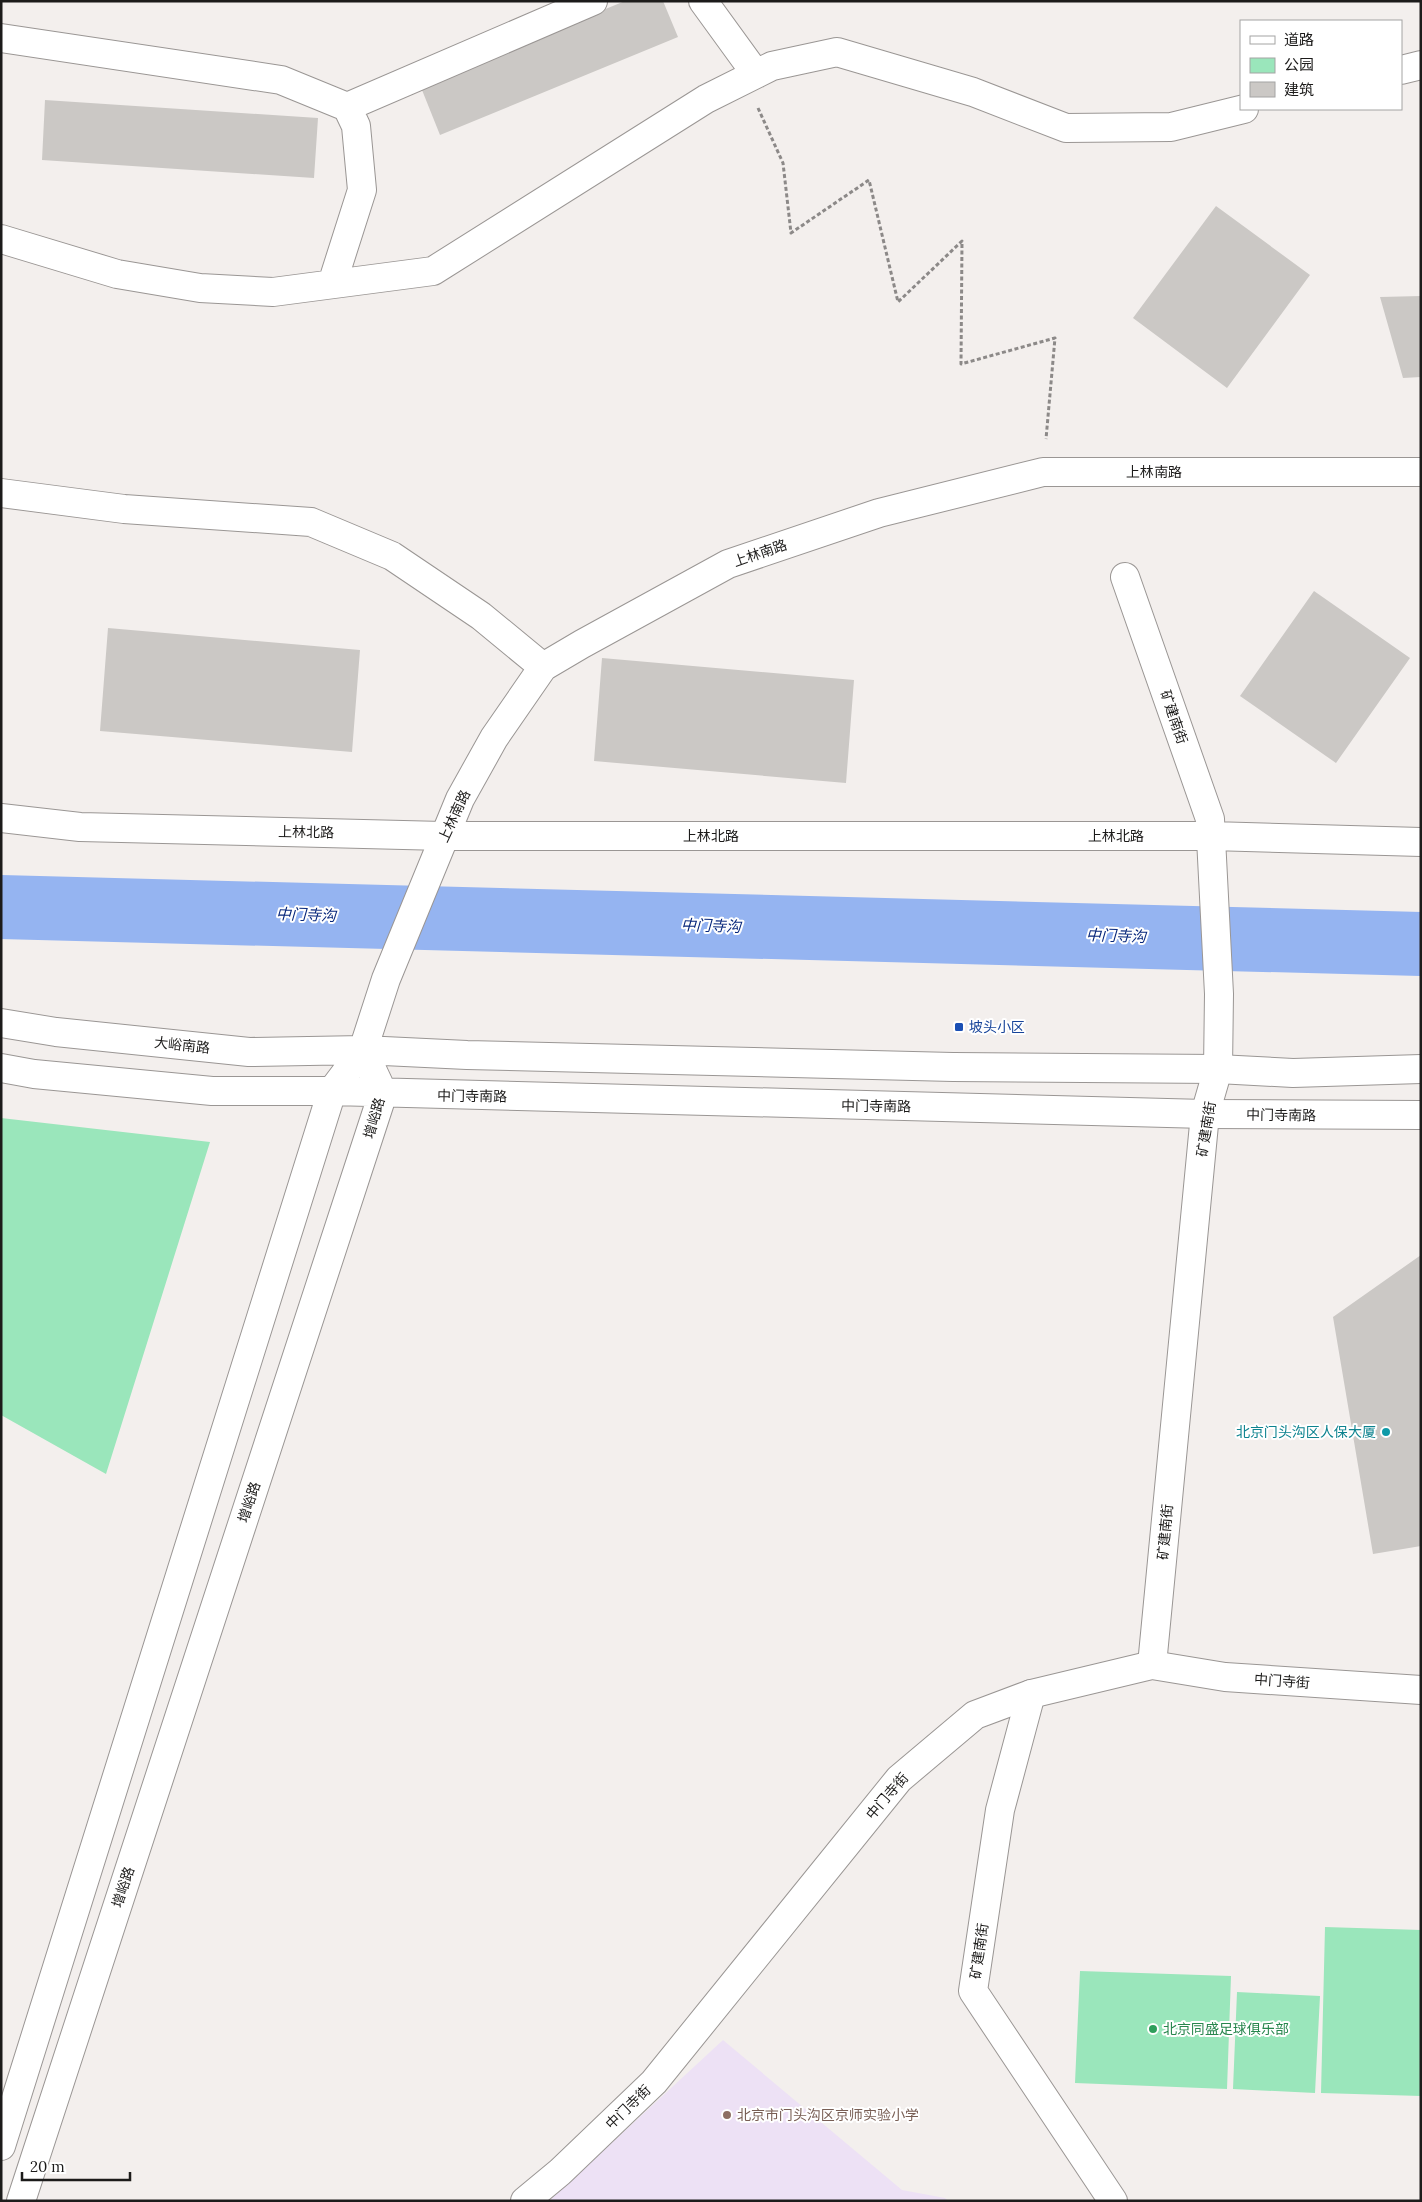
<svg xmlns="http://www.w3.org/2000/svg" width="1422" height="2202" viewBox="0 0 1422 2202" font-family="Lora,'Noto Sans SC',serif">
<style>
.education{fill:#ede1f5}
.green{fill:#9ae6bb}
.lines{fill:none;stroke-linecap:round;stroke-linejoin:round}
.river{stroke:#95b4f1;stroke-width:64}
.building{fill:#cbc8c5}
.street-casing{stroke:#9a9694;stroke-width:30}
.secondary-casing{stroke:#9a9694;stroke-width:30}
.path{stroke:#8c8988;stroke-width:3;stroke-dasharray:4 2.5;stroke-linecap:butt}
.street{stroke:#fff;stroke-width:28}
.secondary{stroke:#fff;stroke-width:28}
.transit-dot{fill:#1a4fb4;stroke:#fff;stroke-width:2}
.culture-dot{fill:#0f9aa8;stroke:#fff;stroke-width:2}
.leisure-dot{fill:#2e9e5b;stroke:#fff;stroke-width:2}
.education-dot{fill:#8d6e63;stroke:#fff;stroke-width:2}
.labels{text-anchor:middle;stroke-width:4;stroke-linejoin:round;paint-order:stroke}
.street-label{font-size:14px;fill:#1c1b1a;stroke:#fff}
.transit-label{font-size:14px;fill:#164399;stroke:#fff;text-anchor:start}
.culture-label{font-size:14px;fill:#0d838f;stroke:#fff;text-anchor:end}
.leisure-label{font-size:14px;fill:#27864d;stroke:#fff;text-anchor:start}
.education-label{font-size:14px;fill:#785e54;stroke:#fff;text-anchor:start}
.water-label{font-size:15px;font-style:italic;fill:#06267b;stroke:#fff}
</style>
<rect width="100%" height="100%" fill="#f3efed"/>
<path class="education" d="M723,2040L902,2190L945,2198L948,2201H549Z"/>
<path class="green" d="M1,1118L210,1142L106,1474L1,1415Z
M1325,1927L1421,1930V2096L1321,2093Z
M1080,1971L1231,1976L1227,2089L1075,2083Z
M1237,1992L1320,1996L1315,2093L1233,2089Z"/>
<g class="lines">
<path class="river" d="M1,907L1421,944"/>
</g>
<path class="building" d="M625,1H663L678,37L440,135L420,85Z
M45,100L318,118L314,178L42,160Z
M1216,206L1310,275L1227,388L1133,318Z
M1421,296V377L1403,378L1380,297Z
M1314,591L1410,658L1336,763L1240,696Z
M108,628L360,650L352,752L100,731Z
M602,658L854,680L846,783L594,761Z
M1421,1255V1546L1373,1554L1333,1317Z"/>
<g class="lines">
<defs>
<path id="street" d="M703,1L756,74
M1,38L281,80L347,107L356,126L362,190L332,284
M1401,70L1421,65
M347,107L593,1
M1,239L117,274L200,288L273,292L433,271L706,99L772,66L837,52L973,92L1066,128L1171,127L1244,109
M1,493L124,509L311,522L392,556L481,616L543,667
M1125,577L1210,819L1219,994L1218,1069L1205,1114L1152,1665
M1,818L80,827L443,836H1211L1421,842
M1031,1694L1000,1810L973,1991L1113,2201"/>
<path id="secondary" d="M1,1023L56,1032L249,1052L363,1050L467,1055L953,1067L1218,1069L1293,1073L1421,1069
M1,1068L34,1074L212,1091H332L1205,1114L1421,1115
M1,2146L332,1091L363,1050L386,979L460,799L494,738L543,667L582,644L728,564L879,513L1043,472H1421
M21,2201L383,1093L363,1050
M525,2201L560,2172L654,2082L899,1779L975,1715L1031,1694L1152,1665L1225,1677L1421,1690"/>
</defs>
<use href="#street" class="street-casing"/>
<use href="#secondary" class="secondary-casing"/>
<path class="path" d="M758,108L783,163L791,233L869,180L898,302L962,241L961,364L1055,338L1046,439"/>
<use href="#street" class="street"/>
<use href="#secondary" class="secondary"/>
</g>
<rect class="transit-dot" x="954" y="1022" width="10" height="10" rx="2.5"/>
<circle class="culture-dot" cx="1386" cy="1432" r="5"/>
<circle class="leisure-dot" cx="1153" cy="2029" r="5"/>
<circle class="education-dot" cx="727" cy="2115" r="5"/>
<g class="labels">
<g class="street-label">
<text x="1154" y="477">上林南路</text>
<text transform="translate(760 553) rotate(-19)" y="5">上林南路</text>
<text transform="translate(1174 717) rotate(71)" y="5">矿建南街</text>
<text transform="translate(454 816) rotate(-65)" y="5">上林南路</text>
<text transform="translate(306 832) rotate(1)" y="5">上林北路</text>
<text x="711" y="841">上林北路</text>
<text x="1116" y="841">上林北路</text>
<text transform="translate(182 1045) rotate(6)" y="5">大峪南路</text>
<text transform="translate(472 1096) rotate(1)" y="5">中门寺南路</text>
<text transform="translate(876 1106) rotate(1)" y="5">中门寺南路</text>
<text transform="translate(1281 1115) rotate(1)" y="5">中门寺南路</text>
<text transform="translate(374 1118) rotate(-74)" y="5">增峪路</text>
<text transform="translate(1206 1129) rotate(-81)" y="5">矿建南街</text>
<text transform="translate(249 1502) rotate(-72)" y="5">增峪路</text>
<text transform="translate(1165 1532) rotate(-85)" y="5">矿建南街</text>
<text transform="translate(1282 1681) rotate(4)" y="5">中门寺街</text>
<text transform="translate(887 1796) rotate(-49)" y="5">中门寺街</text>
<text transform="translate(123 1887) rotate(-72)" y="5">增峪路</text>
<text transform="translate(979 1951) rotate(-82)" y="5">矿建南街</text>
<text transform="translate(628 2107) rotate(-44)" y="5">中门寺街</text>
</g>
<g class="transit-label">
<text x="969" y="1032">坡头小区</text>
</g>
<g class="culture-label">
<text x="1376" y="1437">北京门头沟区人保大厦</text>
</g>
<g class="leisure-label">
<text x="1163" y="2034">北京同盛足球俱乐部</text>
</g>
<g class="education-label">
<text x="737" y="2120">北京市门头沟区京师实验小学</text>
</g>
<g class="water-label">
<text transform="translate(306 915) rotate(2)" y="5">中门寺沟</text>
<text transform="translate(711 926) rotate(2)" y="5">中门寺沟</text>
<text transform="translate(1116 936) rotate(2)" y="5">中门寺沟</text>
</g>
</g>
<rect width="1422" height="2202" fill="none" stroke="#1c1b1a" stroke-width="5"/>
<rect x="1240" y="20" width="162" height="90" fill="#ffffff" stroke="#a4a4a3"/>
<rect x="1250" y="36" width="25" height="8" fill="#ffffff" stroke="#a4a4a3"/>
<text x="1284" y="45" font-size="15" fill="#1c1b1a">道路</text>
<rect x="1250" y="58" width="25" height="15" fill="#9ae6bb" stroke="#a4a4a3"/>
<text x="1284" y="70" font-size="15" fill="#1c1b1a">公园</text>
<rect x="1250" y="82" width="25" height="15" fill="#cbc8c5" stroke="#a4a4a3"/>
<text x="1284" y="95" font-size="15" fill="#1c1b1a">建筑</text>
<path d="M22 2172v8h108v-8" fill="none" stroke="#1c1b1a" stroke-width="2.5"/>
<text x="30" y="2172" font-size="15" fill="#1c1b1a" stroke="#ffffff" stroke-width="4" paint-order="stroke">20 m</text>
</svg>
